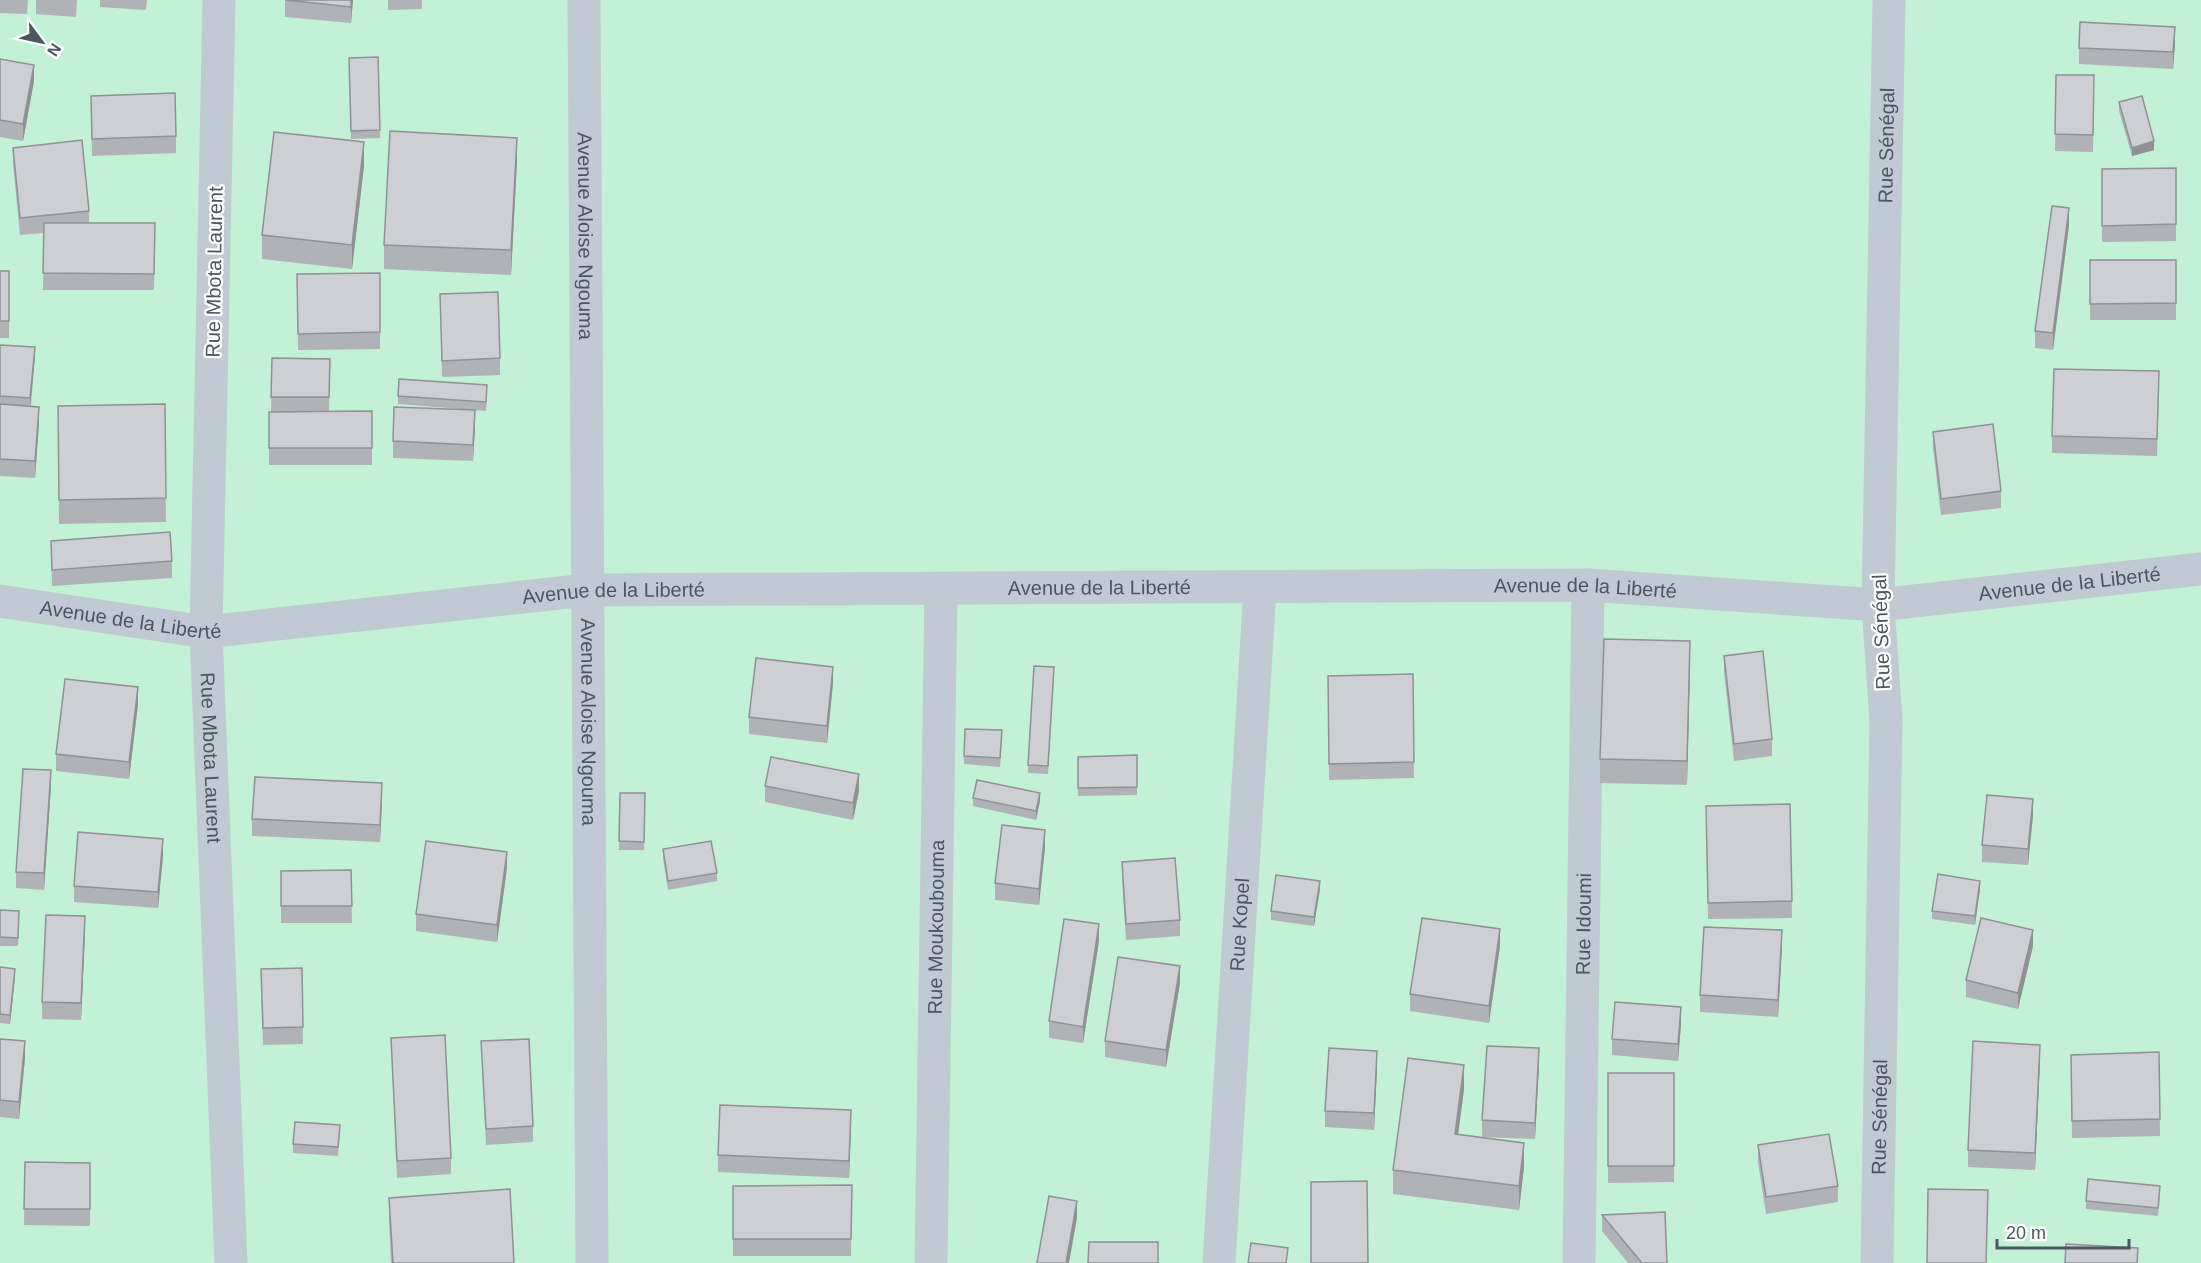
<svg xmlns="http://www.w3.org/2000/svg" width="2201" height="1263" viewBox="0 0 2201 1263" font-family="Arial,sans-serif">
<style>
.green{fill:#c3f1d5}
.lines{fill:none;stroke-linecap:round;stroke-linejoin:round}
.minor{stroke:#c1cad2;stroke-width:33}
.wall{fill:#b0b2b7}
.shaded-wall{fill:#909195}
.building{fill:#cdcfd5;stroke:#909195;stroke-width:1.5}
.labels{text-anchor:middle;stroke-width:4.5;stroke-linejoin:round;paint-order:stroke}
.street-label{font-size:20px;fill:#4a5661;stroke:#fff}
</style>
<rect width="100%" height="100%" fill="#f5f3f3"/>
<path class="green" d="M0,0H2201V1263H0Z"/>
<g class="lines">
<g class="minor">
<path id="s1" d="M219,0L206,632L231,1263"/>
<path id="s2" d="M584,0L592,1263"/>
<path id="s3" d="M0,601L206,632L587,590L1588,585L1878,605L2201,569"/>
<path id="s4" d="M931,1263L941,590"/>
<path id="s5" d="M1219,1263L1260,588"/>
<path id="s6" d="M1579,1263L1588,585"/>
<path id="s7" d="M1877,1263L1886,720L1878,605L1889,0"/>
</g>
</g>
<path class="wall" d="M0,0H28L27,14L0,13Z
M36,0H77L76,17L36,14Z
M100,0H147L146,10L100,7Z
M285,0H353L351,23L285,17Z
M388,0H422V9L388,10Z
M2175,44L2173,69L2079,64V48Z
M349,58L380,130V138L351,139Z
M0,59L34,81L23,141L0,137Z
M2056,75L2094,92L2093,152L2055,151Z
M91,96L176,136V153L92,156Z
M2119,102L2154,150L2132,156L2119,111Z
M13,148L89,211V223H155L154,290H43L44,233L20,235L13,164Z
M517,162L511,275L384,269V245Z
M364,166L352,269L262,259V235Z
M2176,168V241L2102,242V169Z
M2069,225L2053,350L2035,348V331Z
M2090,260H2176V320H2090Z
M0,271H9V338H0Z
M380,273V349L298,350L297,274Z
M440,294L500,358V375L442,377Z
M0,345L35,356L31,406L39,423L35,478L0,476Z
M272,358L330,359L329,412L372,411V465H269V412H271Z
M2159,388L2157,456L2052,453V436Z
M487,394L486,411L398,404V396Z
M165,404L166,522L59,524L58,406Z
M475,427L473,461L393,458V441Z
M1933,432L2001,491V508L1941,515L1933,448Z
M51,541L172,561V578L52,586Z
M1724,656L1772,739V756L1734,761L1724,672Z
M1690,665L1687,785L1600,783V759Z
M1413,674L1414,778L1329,780L1328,676Z
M1054,675L1048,774L1028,773V765Z
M833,683L827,743L749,734V717Z
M138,704L129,779L56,771V754Z
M1002,739L1000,767L964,764V756Z
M1137,755V795L1078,796V757Z
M51,786L44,890L16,888V872Z
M765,786L859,791L853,820L765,802Z
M620,793H645L644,850H619Z
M973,798L1040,801L1036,820L973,806Z
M382,800L380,842L252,836V819Z
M1790,804L1792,918L1708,919L1706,806Z
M2033,815L2028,865L1982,862V845Z
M1045,847L1039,905L995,900V883Z
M663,849L717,873V881L668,890L663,858Z
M163,856L158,908L74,902V886Z
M1122,862L1180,920V936L1126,940L1122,879Z
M507,868L497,942L416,931V914Z
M351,870L352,923H281V871Z
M1320,889L1314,926L1271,920V911Z
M1980,889L1975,925L1932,919V911Z
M0,910L19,911L18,946H0Z
M85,933L81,1020L42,1019V1002Z
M1099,941L1083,1043L1049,1038V1021Z
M1500,946L1489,1023L1410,1011V994Z
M2033,946L2018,1009L1966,997V980Z
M1782,947L1778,1017L1700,1012V995Z
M0,967L15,977L10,1024L0,1023Z
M302,968L303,1044L263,1045L261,986Z
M1180,983L1166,1067L1105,1057V1041Z
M1681,1024L1678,1061L1612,1055V1039Z
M391,1038L451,1158V1174L397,1178Z
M0,1039L25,1058L19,1119L0,1117Z
M481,1041L533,1126V1142L486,1145Z
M2159,1052L2160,1136L2072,1138L2071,1055Z
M2040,1061L2035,1170L1968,1167V1150Z
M1539,1065L1535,1139L1482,1137V1120Z
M1377,1067L1374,1130L1325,1127V1111Z
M1608,1073H1674V1182L1608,1183Z
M1464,1089L1458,1134L1524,1167L1519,1210L1393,1194V1170Z
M851,1127L849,1178L718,1172V1155Z
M340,1133L338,1156L293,1153V1144Z
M1758,1145L1838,1186V1202L1766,1214L1758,1162Z
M25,1162L90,1163V1226L24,1225Z
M852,1185L851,1256H733V1186Z
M2160,1195L2158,1216L2086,1209V1201Z
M389,1198L514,1263H391L389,1222Z
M1602,1215L1667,1263H1628L1602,1231Z"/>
<path class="shaded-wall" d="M351,0H353L351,23Z
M2175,27V44L2173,69V52Z
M34,65V81L23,141V124Z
M517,138V162L511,275V250Z
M2154,141V150L2132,156V148Z
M364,142V166L352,269V245Z
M2069,208V225L2053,350V333Z
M35,347V356L30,407V398Z
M39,407V423L35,478V461Z
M475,410V427L473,461V445Z
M1690,641V665L1687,785V761Z
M833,667V683L827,743V726Z
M138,687V704L129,779V762Z
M51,770V786L44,890V873Z
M859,774V791L853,820V803Z
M382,783V800L380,842V825Z
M1040,793V801L1036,820V811Z
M2033,799V815L2028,865V849Z
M1045,830V847L1039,905V889Z
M163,839V856L158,908V892Z
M507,852V868L497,942V925Z
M1320,881V889L1314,926V917Z
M1980,881V889L1975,925V916Z
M85,916V933L81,1020V1003Z
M1099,924V941L1083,1043V1027Z
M1500,929V946L1489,1023V1006Z
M1782,930V947L1778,1017V1000Z
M2033,930V946L2018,1009V993Z
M1180,966V983L1166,1067V1050Z
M15,969V977L10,1024V1015Z
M1681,1007V1024L1678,1061V1044Z
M25,1041V1058L19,1119V1102Z
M2040,1045V1061L2035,1170V1153Z
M1539,1048V1065L1535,1139V1123Z
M1377,1051V1067L1374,1130V1113Z
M1464,1065V1089L1455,1158V1134Z
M851,1110V1127L849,1178V1161Z
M1524,1143V1167L1519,1210V1186Z
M1077,1201V1218L1069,1263H1066Z"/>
<path class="building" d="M286,0H351V7Z
M2080,22L2175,27L2173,52L2079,48Z
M378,57L380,130L351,131L349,58Z
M0,59L34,65L23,124L0,120Z
M2056,75H2094L2093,135L2055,134Z
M175,93L176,136L92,139L91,96Z
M2142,96L2154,141L2132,148L2119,102Z
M390,131L517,138L511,250L384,245Z
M274,132L364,142L352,245L262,235Z
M82,140L89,211L20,218L13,148Z
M2176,168V224L2102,226V169Z
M2052,206L2069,208L2053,333L2035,331Z
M44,223H155L154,274L43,273Z
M2090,260H2176V303L2090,304Z
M0,271H9V321H0Z
M380,273V332L298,334L297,274Z
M498,292L500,358L442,361L440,294Z
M0,345L35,347L30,398L0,396Z
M272,358L330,359L329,397H271Z
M2054,369L2159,371L2157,439L2052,436Z
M399,379L487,385L486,402L398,396Z
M0,404L39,407L35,461L0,459Z
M165,404L166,498L59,500L58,406Z
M394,407L475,410L473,445L393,441Z
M372,411V448H269V412Z
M1993,424L2001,491L1941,499L1933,432Z
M170,532L172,561L52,570L51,541Z
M1604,639L1690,641L1687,761L1600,759Z
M1763,651L1772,739L1734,744L1724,656Z
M756,658L833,667L827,726L749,717Z
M1034,666L1054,667L1048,766L1028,765Z
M1413,674L1414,762L1329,764L1328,676Z
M65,679L138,687L129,762L56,754Z
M965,729L1002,730L1000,758L964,756Z
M1137,755V787L1078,788V757Z
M771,757L859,774L853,803L765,786Z
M23,769L51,770L44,873L16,872Z
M255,777L382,783L380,825L252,819Z
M977,780L1040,793L1036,811L973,798Z
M620,793H645L644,842L619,841Z
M1987,795L2033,799L2028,849L1982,845Z
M1790,804L1792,901L1708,903L1706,806Z
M1002,825L1045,830L1039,889L995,883Z
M78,832L163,839L158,892L74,886Z
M426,841L507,852L497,925L416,914Z
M711,841L717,873L668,881L663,849Z
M1175,858L1180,920L1126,924L1122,862Z
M351,870L352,906H281V871Z
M1938,874L1980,881L1975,916L1932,911Z
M1276,875L1320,881L1314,917L1271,911Z
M0,910L19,911L18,938L0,937Z
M46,915L85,916L81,1003L42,1002Z
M1422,918L1500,929L1489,1006L1410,994Z
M1981,918L2033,930L2018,993L1966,980Z
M1064,919L1099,924L1083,1027L1049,1021Z
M1704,927L1782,930L1778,1000L1700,995Z
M1118,957L1180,966L1166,1050L1105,1041Z
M0,967L15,969L10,1015L0,1014Z
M302,968L303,1027L263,1028L261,969Z
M1615,1002L1681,1007L1678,1044L1612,1039Z
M445,1035L451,1158L397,1161L391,1038Z
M0,1039L25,1041L19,1102L0,1100Z
M529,1039L533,1126L486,1129L481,1041Z
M1973,1041L2040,1045L2035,1153L1968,1150Z
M1487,1046L1539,1048L1535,1123L1482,1120Z
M1329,1048L1377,1051L1374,1113L1325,1111Z
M2159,1052L2160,1119L2072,1121L2071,1055Z
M1408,1058L1464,1065L1455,1134L1524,1143L1519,1186L1393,1170Z
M1608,1073H1674V1166H1608Z
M720,1105L851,1110L849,1161L718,1155Z
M295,1122L340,1125L338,1147L293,1144Z
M1829,1134L1838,1186L1766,1197L1758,1145Z
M25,1162L90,1163V1209H24Z
M2088,1179L2160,1186L2158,1208L2086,1201Z
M1367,1181L1368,1263H1311V1182Z
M852,1185L851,1239H733V1186Z
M510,1189L514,1263H393L389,1198Z
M1928,1189L1988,1190L1986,1263H1927Z
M1049,1196L1077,1201L1066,1263H1037Z
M1665,1212L1667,1263H1642L1602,1215Z
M1089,1242H1158V1263H1088Z
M1251,1243L1288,1248L1286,1263H1248Z
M2066,1244L2138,1248L2137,1263H2065Z"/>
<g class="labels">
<g class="street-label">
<text dy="7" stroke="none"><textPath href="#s7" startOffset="1118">Rue Sénégal</textPath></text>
<text dy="7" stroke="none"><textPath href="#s2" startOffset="236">Avenue Aloise Ngouma</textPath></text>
<text transform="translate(214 272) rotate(-89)" y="7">Rue Mbota Laurent</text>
<text dy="7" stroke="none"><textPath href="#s3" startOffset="2076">Avenue de la Liberté</textPath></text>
<text dy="7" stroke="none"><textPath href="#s3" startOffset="1590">Avenue de la Liberté</textPath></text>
<text dy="7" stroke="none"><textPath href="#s3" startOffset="1104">Avenue de la Liberté</textPath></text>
<text dy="7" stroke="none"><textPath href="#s3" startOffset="618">Avenue de la Liberté</textPath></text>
<text dy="7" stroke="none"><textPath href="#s3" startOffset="132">Avenue de la Liberté</textPath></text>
<text transform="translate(1881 632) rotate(-92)" y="7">Rue Sénégal</text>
<text dy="7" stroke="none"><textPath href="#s2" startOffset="722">Avenue Aloise Ngouma</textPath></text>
<text dy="7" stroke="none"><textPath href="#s1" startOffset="758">Rue Mbota Laurent</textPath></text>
<text dy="7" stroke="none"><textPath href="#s6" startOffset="339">Rue Idoumi</textPath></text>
<text dy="7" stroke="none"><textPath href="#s5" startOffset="339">Rue Kopel</textPath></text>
<text dy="7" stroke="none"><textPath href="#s4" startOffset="336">Rue Moukoubouma</textPath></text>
<text dy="7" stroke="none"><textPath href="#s7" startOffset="146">Rue Sénégal</textPath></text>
</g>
</g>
<g transform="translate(42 42) rotate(123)" stroke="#ffffff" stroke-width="4.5" paint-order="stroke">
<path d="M0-4.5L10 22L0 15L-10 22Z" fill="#4a5661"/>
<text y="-9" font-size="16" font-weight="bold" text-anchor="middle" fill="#4a5661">N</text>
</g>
<path d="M1997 1239v9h132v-9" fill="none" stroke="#4a5661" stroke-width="3"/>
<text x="2006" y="1239" font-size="18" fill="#4a5661" stroke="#ffffff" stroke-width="4.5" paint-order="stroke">20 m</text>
</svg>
